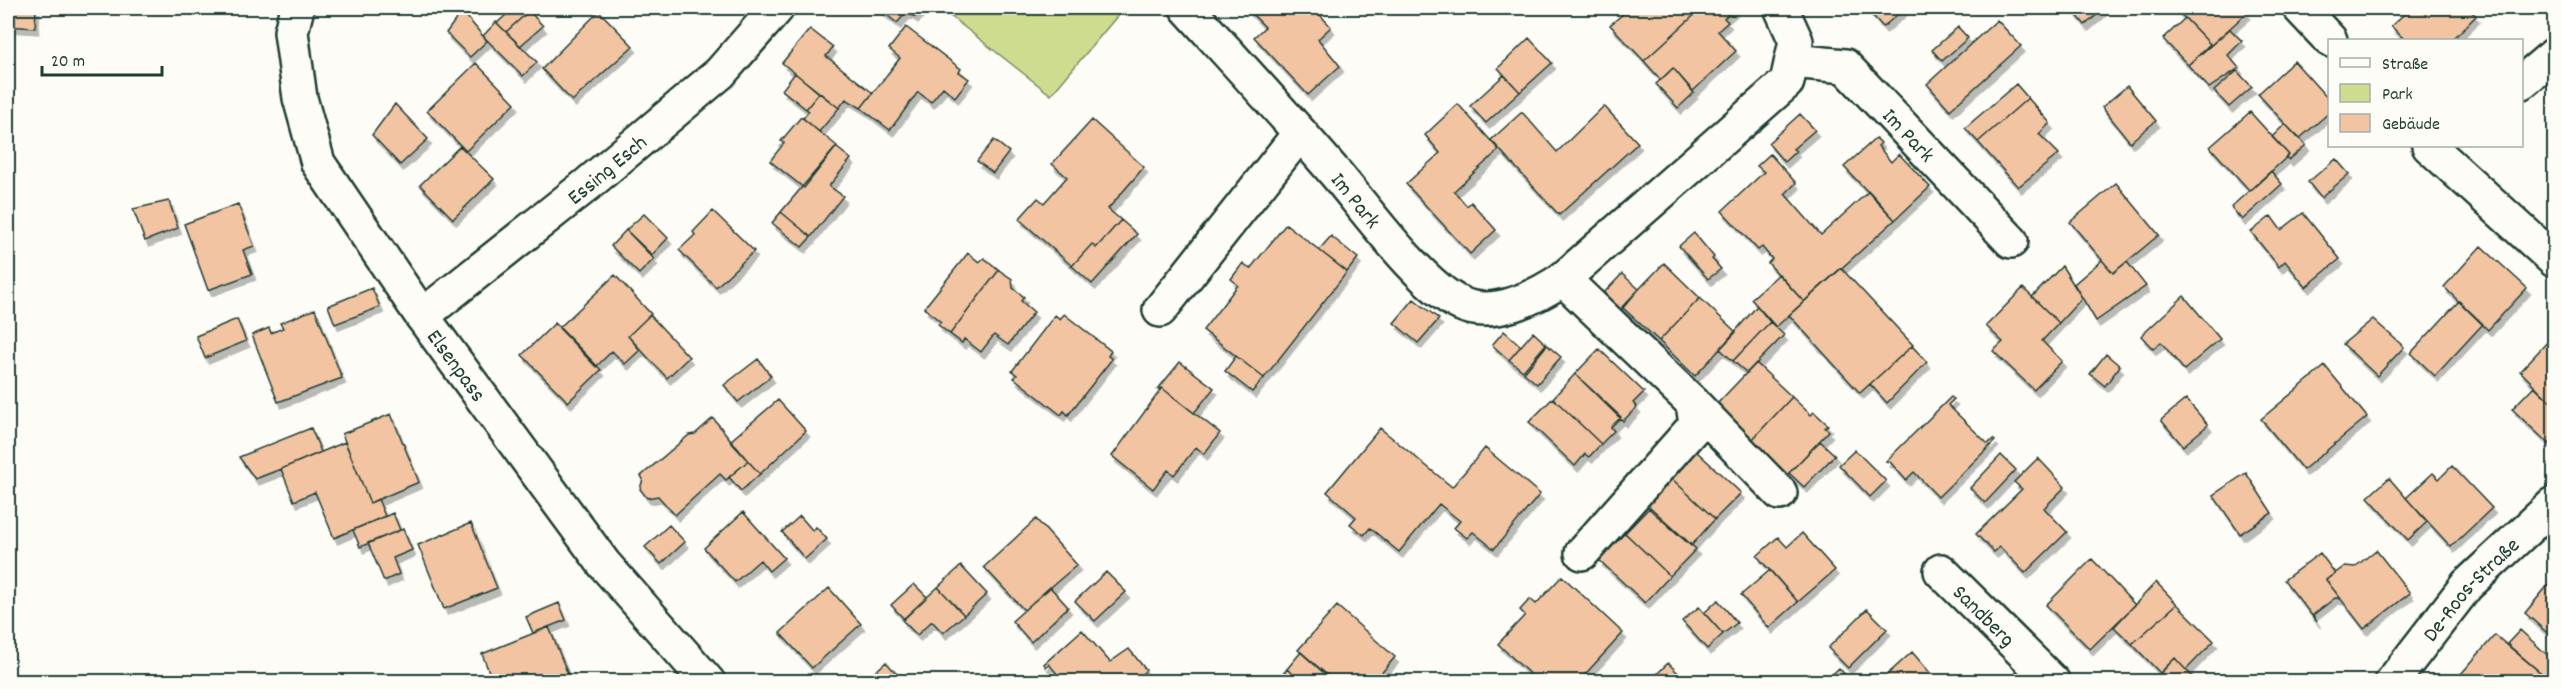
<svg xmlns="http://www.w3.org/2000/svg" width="2562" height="689" viewBox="0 0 2562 689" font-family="Dekko,sans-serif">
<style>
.green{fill:#cedc90;stroke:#768c62;stroke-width:1.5}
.building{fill:#f2c4a2;stroke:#1f3d34;stroke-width:1.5;filter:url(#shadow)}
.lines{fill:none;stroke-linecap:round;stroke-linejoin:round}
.street-casing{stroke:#1f3d34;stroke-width:38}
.street{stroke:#fdfcf7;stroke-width:33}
.labels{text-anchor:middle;stroke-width:6;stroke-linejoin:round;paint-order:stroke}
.street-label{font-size:22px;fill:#1f3d34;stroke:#fdfcf7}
</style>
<defs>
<filter id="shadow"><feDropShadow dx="3.5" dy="6" stdDeviation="0" flood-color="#0004"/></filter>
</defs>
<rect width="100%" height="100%" fill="#fdfcf7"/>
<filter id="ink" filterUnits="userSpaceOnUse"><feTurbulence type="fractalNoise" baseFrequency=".0167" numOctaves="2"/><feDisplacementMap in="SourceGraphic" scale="12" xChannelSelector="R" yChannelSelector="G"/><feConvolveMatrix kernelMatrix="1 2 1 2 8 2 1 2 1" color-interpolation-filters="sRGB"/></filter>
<g filter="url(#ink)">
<path class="green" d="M940,8H1124L1051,95Z"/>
<path class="building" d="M8,8H36L35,28L8,26Z
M514,8H525L529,11L506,32L497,23Z
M878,8H923L915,17L907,12L897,23Z
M1246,8H1314L1331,27L1318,39L1340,66L1308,95L1254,37L1265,27Z
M1630,8H1702L1644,61L1610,25Z
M1702,8H1736L1724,18L1728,22L1718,31L1736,51L1693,91L1673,68L1661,80L1644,61Z
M1866,8H1905L1883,27Z
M2071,8H2105L2085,25Z
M2175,8H2242L2247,13L2211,45Z
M2411,8H2468L2476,16L2452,40H2405L2391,26Z
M462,11L487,41L470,57L446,33Z
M529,11L543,26L520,46L506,32Z
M599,11L633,46L572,101L542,69Z
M2185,18L2210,44L2188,65L2163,39Z
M1997,20L2021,46L1950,110L1927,84Z
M496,22L537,62L523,76L483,36Z
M906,27L961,69L959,72L969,79L955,97L943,87L931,102L918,92L890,130L861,108L900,58L889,49Z
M1958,27L1968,38L1942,61L1932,50Z
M810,29L833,47L826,56L873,93L861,108L846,99L839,108L782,63Z
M2230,29L2242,41L2228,55L2239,68L2209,88L2188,65Z
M1529,38L1552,63L1520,92L1498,68Z
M2294,61L2330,101V112L2299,139L2258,94Z
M476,63L515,103L466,151L427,111Z
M1673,68L1694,93L1678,108L1656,84Z
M2237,71L2252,87L2229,107L2214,91Z
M795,73L819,93L806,109L782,90Z
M1504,75L1520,92L1486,123L1470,106Z
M2016,84L2028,98L1978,142L1965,128Z
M2127,86L2156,121L2130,142L2102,107Z
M819,93L839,108L819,132L803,118L809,111L806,109Z
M2028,98L2050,123L2039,134L2059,154L2018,187L1978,142Z
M395,104L428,139L400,165L372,135Z
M1458,104L1499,150L1454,191L1467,206L1471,202L1496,230L1470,254L1406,184L1440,153L1425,135Z
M1604,106L1638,143L1559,215L1491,140L1522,112L1557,152Z
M2250,112L2289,155L2250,191L2210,147Z
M1800,114L1815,130L1793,149L1796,151L1784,162L1768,143Z
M801,117L837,146L804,188L770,161L784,143L781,141Z
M1092,120L1144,167L1108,209L1121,220L1096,248L1092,244L1072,266L1019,219L1038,198L1044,203L1067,177L1052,164Z
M2285,124L2306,145L2289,160L2286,157L2289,155L2272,137Z
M1876,138L1881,143L1878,146L1891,162L1899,154L1930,187L1895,220L1844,167Z
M994,140L1009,152L993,173L977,161Z
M460,146L494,179L453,219L420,185Z
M836,147L851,159L829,186L843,196L811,237L781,212Z
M1770,154L1796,183L1785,194L1821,235L1869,191L1895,220L1804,302L1768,263L1772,259L1762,247L1758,250L1722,211L1764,172L1757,166Z
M2336,159L2349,174L2321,198L2308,182Z
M2271,171L2282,184L2242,220L2231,207Z
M2116,183L2159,235L2113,273L2070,222Z
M169,201L178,228L145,241L133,209Z
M238,204L254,246L243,250L252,274L208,290L184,224Z
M713,211L754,251L716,287L679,250L695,235L693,232Z
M781,212L811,237L802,247L772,223Z
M2303,213L2340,259L2306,287L2285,261L2279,267L2251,232L2271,216L2281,230Z
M644,214L668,238L652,255L626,230Z
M1121,220L1137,234L1092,284L1072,266L1092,244L1096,248Z
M1286,224L1347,272L1264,378L1203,330L1238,285L1231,279L1243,263L1250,269Z
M626,230L654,259L639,274L611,246Z
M1694,233L1714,257L1712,259L1721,269L1708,279L1679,246Z
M1331,236L1358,258L1347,272L1319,250Z
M2481,246L2527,288L2488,330L2444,287Z
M968,253L979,262L984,258L999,270L950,334L938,325L941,322L924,308Z
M2102,260L2113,273L2127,262L2146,286L2096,321L2074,284Z
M1664,263L1700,298L1659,341L1622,307Z
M2062,266L2082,298L2059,323L2032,297Z
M1841,268L1913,345L1860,393L1789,315Z
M999,270L1012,279L1013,288L1024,297L1021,301L1034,312L1008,345L994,335L981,352L964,339L962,343L950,334Z
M1622,274L1639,289L1617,315L1599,298Z
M1779,274L1804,302L1776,327L1751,299Z
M615,275L651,314L628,336L640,350L625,364L612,351L596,367L559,328Z
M372,288L380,307L335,324L328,306Z
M2023,288L2059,323L2042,341L2062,361L2034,390L1993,351L2003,342L1986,326Z
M2184,296L2220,339L2184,370L2161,342L2153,349L2141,336Z
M1700,298L1736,332L1695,376L1659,341Z
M1414,299L1439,319L1418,343L1394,323Z
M2459,301L2483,324L2435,376L2411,353Z
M1757,306L1770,322L1733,361L1720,349Z
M315,309L342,378L278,402L252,335L269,328L271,333L283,328L280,323Z
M1064,314L1111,351L1108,356L1112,359L1068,415L1064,411L1061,415L1014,378L1017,375L1012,371L1055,315L1060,319Z
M650,315L689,357L667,378L628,336Z
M237,319L246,341L205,358L196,336Z
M2373,319L2404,347L2377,376L2343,344Z
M1770,322L1784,335L1747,373L1733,361Z
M555,323L601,370L568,402L522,355Z
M1504,331L1521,346L1509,360L1492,345Z
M1533,332L1546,344L1523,371L1509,360Z
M2554,335V405L2520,371Z
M1547,345L1561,357L1537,384L1524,373Z
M1912,346L1927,362L1887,403L1870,384Z
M1599,349L1644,392L1633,403L1637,407L1623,421L1575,374Z
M2106,354L2120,366L2105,386L2090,374Z
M1236,356L1264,378L1252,392L1225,371Z
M758,359L771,376L738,402L724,385Z
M1180,362L1214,388L1194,413L1162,388L1158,389Z
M1756,363L1792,397L1751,441L1715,406Z
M2325,366L2367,417L2303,470L2261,419Z
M1575,374L1621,417L1611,427L1614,431L1601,444L1553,398Z
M2534,386L2554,405L2553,448L2512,409Z
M1162,388L1220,433L1204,454L1196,447L1174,475L1168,470L1153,489L1112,456Z
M1792,397L1811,415L1814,412L1828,425L1825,428L1829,431L1787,475L1751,441Z
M1951,397L1954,399L1948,405L1988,444L1993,439L1995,441L1938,497L1914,472L1906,480L1890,462L1886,461Z
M1553,398L1601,444L1589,457L1585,454L1575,466L1529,422Z
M2186,399L2208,425L2183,446L2161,420Z
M778,400L806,431L760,474L730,441Z
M391,414L419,482L370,503L342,434Z
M713,418L748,461L726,480L720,474L675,515L658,496L647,498L640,489L643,479L641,476L689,435L695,434Z
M311,428L321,452L281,469L255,479L239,457Z
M1380,428L1452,487L1485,448L1540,494L1494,549L1473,532L1467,538L1454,528L1460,521L1439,504L1399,552L1370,528L1364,535L1350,524L1356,517L1327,492Z
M1820,441L1835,455L1804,487L1789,473Z
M345,442L370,503L378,499L385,516L334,538L315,492L294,501L281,469Z
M1695,450L1741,493L1715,519L1670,477Z
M1855,450L1886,481L1870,497L1839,465Z
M2001,455L2016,470L1985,503L1970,488Z
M2038,458L2065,487L2044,508L2067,532L2025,573L2000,547L1994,552L1976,534L2022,489L2014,482Z
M748,461L760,474L741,491L729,477Z
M2452,466L2492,508L2451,547L2406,498L2433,473L2439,479Z
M2246,473L2272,513L2240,534L2213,495Z
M1670,477L1715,519L1691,546L1644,504Z
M2389,478L2427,522L2408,540L2368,497Z
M1650,507L1696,549L1670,576L1625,533Z
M743,512L784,558L769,571L760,560L735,582L704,548Z
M393,513L400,530L360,547L353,530Z
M800,516L813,531L816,527L827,539L805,559L782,532Z
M1036,519L1077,565L1024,610L984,567Z
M471,523L497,588L444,609L418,545Z
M669,525L685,542L661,564L645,547Z
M403,529L412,550L393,558L399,574L384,581L368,543Z
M1625,533L1670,576L1645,603L1599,560Z
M1802,533L1835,570L1798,602L1757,556L1778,537L1787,547Z
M2376,550L2410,593L2364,629L2326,580L2345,566L2355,567Z
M2320,553L2335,573L2326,580L2341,599L2335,598L2313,615L2317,622L2284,580Z
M2092,559L2135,605L2090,649L2046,605Z
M961,566L987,594L964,615L938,587Z
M1770,570L1798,602L1769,628L1741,595Z
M1106,572L1126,592L1095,621L1075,601Z
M1562,576L1623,633L1578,682H1538L1498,644L1525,615L1520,610L1530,599L1536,604Z
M2554,578V639L2525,613Z
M2156,582L2177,604L2132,644L2114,627Z
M914,584L927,597L904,619L891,605Z
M938,587L964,615L943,633L932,621L917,635L902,620Z
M1050,587L1068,607L1031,642L1012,621Z
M829,588L861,624L812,668L780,633Z
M1718,600L1737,623L1723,634L1704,613Z
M559,603L566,620L533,633L526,617Z
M2177,604L2214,641L2186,670L2175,658L2160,673L2132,644Z
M1337,606L1395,657L1374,682H1334L1298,650Z
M1699,607L1723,634L1707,649L1682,621Z
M1867,609L1887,629L1848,668L1828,648Z
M549,627L571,682H493L482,654Z
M1082,630L1110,662L1129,649L1146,670L1138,678L1140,681L1064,682L1049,664L1046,667L1044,664Z
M2520,630L2554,661V682H2545L2547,678L2507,644Z
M2495,635L2547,678L2545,682H2470L2461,674Z
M1301,652L1334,681V682H1301L1287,669Z
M1912,652L1938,682H1879Z
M2175,658L2186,670L2198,682H2157L2160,679L2158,676Z
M886,662L904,682H864Z
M1668,663L1687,682H1649Z
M1839,668L1852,682H1824Z
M1287,669L1301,682H1276Z"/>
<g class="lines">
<defs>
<g id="street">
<path id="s1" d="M297,8L291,32L300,98L318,163L422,316L604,564L708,682"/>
<path id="s2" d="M1187,8C1237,63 1287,117 1336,174C1366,209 1421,286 1461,304C1493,319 1536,297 1563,279L1787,82L1796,41L1781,8"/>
<path d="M2300,8L2330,40"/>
<path id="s3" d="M1792,61L1845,66L2011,241"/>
<path d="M2522,82L2554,55"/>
<path d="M2429,146L2554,260"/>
<path d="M1563,279L1693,403"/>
<path d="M1160,310L1300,133"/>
<path id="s4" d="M422,316L588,184L720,73L777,8"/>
<path d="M1582,553L1696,425L1693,403L1780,493"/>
<path id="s5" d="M1941,571L2053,682"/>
<path id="s6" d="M2392,682L2467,585L2554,504"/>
</g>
</defs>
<use href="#street" class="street-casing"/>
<use href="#street" class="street"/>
</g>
</g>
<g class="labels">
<g class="street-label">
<text dy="8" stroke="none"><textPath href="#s3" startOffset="147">Im Park</textPath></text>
<text dy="8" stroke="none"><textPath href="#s4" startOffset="236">Essing Esch</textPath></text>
<text dy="8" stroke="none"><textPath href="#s2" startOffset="256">Im Park</textPath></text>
<text dy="8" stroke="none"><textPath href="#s1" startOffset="404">Elsenpass</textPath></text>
<text dy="8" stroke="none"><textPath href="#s6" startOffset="122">De-Roos-Straße</textPath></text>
<text dy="8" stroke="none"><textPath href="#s5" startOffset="62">Sandberg</textPath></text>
</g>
</g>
<rect width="2562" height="689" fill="none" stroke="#fdfcf7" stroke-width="30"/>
<rect x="15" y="15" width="2532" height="659" fill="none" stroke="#1f3d34" stroke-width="2" filter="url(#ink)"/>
<rect x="2328" y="39" width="195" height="108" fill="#fdfcf7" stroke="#a4b0a9" stroke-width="1.5"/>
<rect x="2340" y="58" width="30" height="9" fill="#fdfcf7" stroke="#a4b0a9" stroke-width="1.5"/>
<text x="2382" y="69" font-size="18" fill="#1f3d34">Straße</text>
<rect x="2340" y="84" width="30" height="18" fill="#cedc90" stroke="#a4b0a9" stroke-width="1.5"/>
<text x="2382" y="99" font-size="18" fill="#1f3d34">Park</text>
<rect x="2340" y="114" width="30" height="18" fill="#f2c4a2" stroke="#a4b0a9" stroke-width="1.5"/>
<text x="2382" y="129" font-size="18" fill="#1f3d34">Gebäude</text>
<path d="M42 66v9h120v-9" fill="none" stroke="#1f3d34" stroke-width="3"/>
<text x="51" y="66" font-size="18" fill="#1f3d34" stroke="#fdfcf7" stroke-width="4.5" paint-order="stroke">20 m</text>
</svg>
